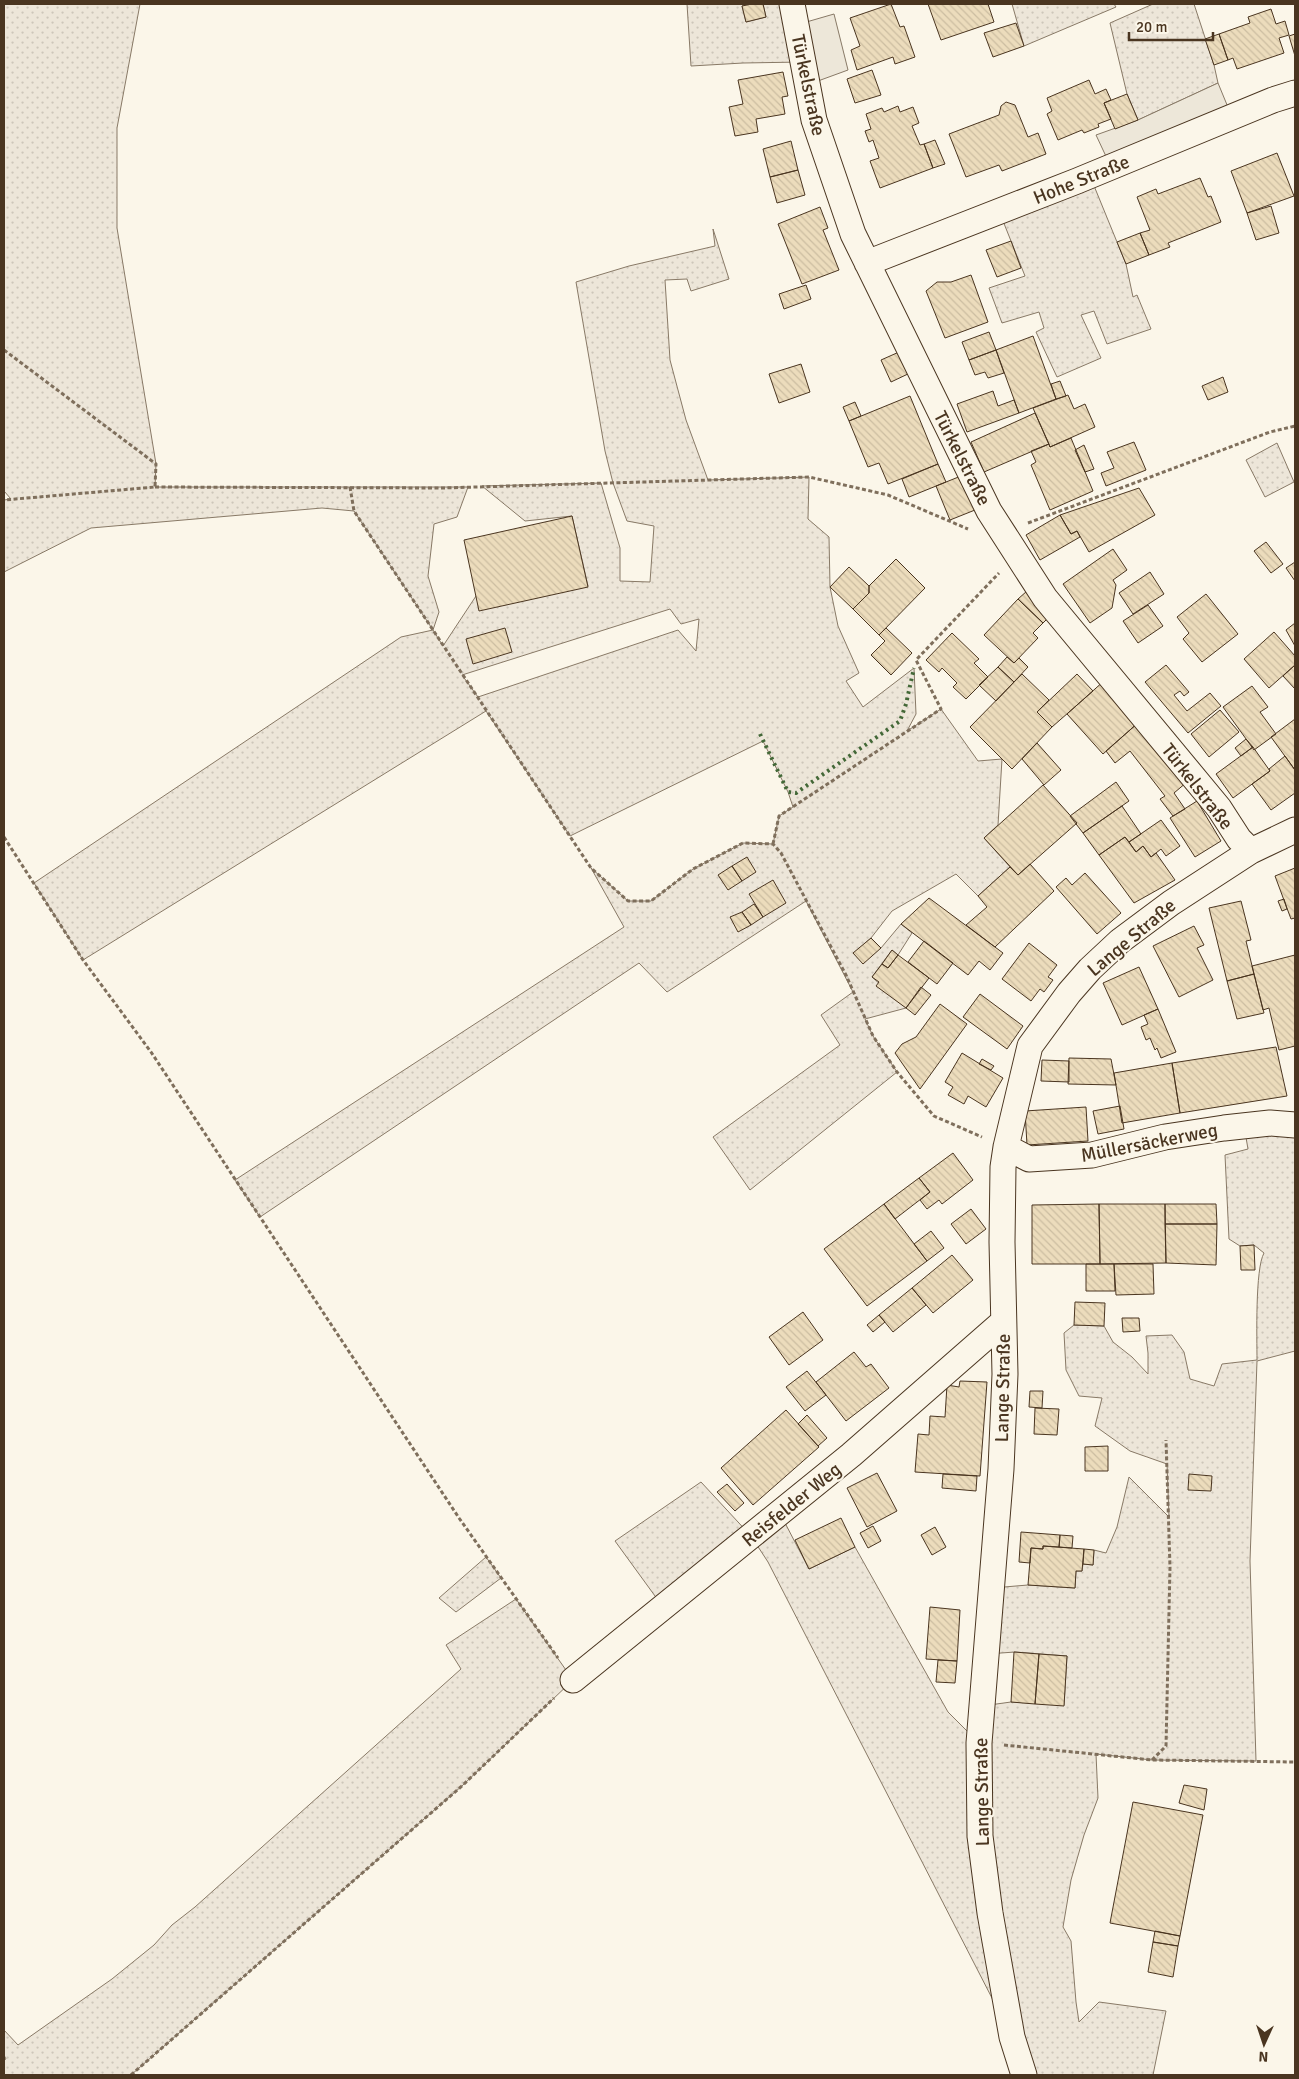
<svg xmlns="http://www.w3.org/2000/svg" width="1299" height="2079" viewBox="0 0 1299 2079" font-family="Signika,sans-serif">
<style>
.grass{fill:url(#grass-dots);stroke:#887966;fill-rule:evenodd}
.parking{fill:#ede7d9;stroke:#887966}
.building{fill:url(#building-back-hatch);stroke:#4a3520}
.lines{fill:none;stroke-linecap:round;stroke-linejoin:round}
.minor-casing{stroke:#4a3520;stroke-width:27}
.path{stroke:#7f6f5c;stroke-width:3;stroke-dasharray:4 2.5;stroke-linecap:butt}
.minor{stroke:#fbf6e9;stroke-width:25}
.hedge{stroke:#436837;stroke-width:4;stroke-dasharray:2.5 4;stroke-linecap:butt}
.labels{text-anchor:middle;stroke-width:4;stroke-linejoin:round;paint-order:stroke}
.street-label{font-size:19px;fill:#4a3520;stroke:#fbf6e9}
</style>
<defs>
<pattern id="grass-dots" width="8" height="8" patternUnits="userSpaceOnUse" patternTransform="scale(1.25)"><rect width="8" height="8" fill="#ede6d9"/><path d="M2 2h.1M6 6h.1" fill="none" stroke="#cdc6ba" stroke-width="1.8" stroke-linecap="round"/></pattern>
<pattern id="building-back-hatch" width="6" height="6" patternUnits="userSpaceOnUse" patternTransform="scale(1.25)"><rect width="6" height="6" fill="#ecdcbc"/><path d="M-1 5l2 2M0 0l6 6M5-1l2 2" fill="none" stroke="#ccbda1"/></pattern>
</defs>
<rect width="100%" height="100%" fill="#fbf6e9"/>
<path class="grass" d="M4,4H140L117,128V228L156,464L155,487H468L457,517L434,524L428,576L439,612L433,630L443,646L476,596L588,586L572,516L525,521L482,486L601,483L620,548V581L650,582L654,526L627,521L613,483L605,451L576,282L629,266L715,246L713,229L729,279L691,291L687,279L665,280L670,360L686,420L708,480L809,477L808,519L829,537L830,587L838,626L859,673L846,681L863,707L914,668L916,714L907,731L941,709L978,761L1002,759L998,825L984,838L1010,867L978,896L956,874L892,911L871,938L854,953L881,948L901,924L912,933L898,955L892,950L872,977L906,1008L865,1019L873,1036L897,1072L750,1190L713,1137L840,1045L821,1015L853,992L806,901L667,992L639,963L260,1217L235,1180L624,927L591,868L628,901H651L693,869L743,843L773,844L779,816L793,807L788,792L763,741L570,836L486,711L83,960L34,883L401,637L433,630L354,511L322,508L91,528L4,572V500L11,499L4,491ZM670,609L681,624L699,619L696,651L678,630L478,697L462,675Z
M687,4H752L742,6L746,22L766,17L763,4H792L803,62L743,63L691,66Z
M1012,4H1114L1116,7L1024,46Z
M1153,4H1194L1214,65L1218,83L1138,120L1127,94L1110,23Z
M1090,176L1126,264L1133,297L1137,295L1151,329L1107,344L1094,311L1081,315L1101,358L1057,377L1036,332L1044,328L1039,312L1002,323L989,288L1025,276L999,211Z
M1277,443L1294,482L1265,497L1246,460Z
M1295,1125V1351L1257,1361L1250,1561L1256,1761L1152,1760L1096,1754L1098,1798L1084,1835L1071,1880L1063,1927L1071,1941L1076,2002L1079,2022L1099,2002L1166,2011L1153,2075H1024L1012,2037L768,1562L751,1536L663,1607L615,1541L701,1482L751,1536L784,1521L809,1569L855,1547L948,1712L978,1742L982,1706L1011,1702L1064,1705L1067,1656L1015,1652L987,1654L992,1588L1028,1585L1075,1588L1076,1571H1082L1083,1564L1093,1565L1094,1550L1106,1553L1117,1527L1129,1477L1169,1517L1167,1464L1130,1451L1095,1426L1102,1398L1079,1396L1066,1370L1064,1333L1074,1325L1104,1326L1113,1342L1132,1357L1148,1374V1353L1146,1336L1172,1335L1184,1352L1190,1379L1214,1386L1222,1364L1257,1360C1257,1338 1255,1269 1264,1253L1254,1245L1240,1246L1229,1239L1225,1155L1248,1149L1244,1126Z
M486,1557L501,1578L456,1612L439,1598Z
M516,1599L573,1680L463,1785L131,2075H4V2060L6,2059L4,2055V2030L18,2045L112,1979L154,1945L172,1925L195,1907L461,1669L446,1645Z"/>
<path class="parking" d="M834,14L848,70L807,85L796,25Z
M1218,83L1232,117L1111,167L1096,135L1138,120Z"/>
<path class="building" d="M752,4H763L766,17L746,22L742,6Z
M891,4L900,27L904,26L915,57L895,64L893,57L857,70L851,50L860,46L850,18Z
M928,4H988L994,22L941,40Z
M1271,9L1276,24L1285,21L1289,35L1279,38L1284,53L1237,69L1233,58L1228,60L1219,34L1250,23L1248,17Z
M1016,23L1024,46L993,57L984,33Z
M1219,34L1228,60L1214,65L1205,39Z
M1295,34V56L1289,36Z
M872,70L881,95L855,103L847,79Z
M783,72L788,96L782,97L785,114L756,119L758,132L735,136L729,107L743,104L738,80Z
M1089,80L1095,94L1106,89L1111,100L1104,103L1111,119L1098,124L1099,127L1084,133L1082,130L1058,140L1047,114L1052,111L1047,98Z
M1127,94L1138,120L1115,129L1104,103Z
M1006,102L1015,105L1028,137L1038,133L1046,154L1002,171L999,165L966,177L949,134L999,115L1001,106Z
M898,106L900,112L913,107L919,123L912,126L920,145L924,144L933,168L880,188L870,161L879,158L873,140L869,142L865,131L871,129L866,114L882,108L884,112Z
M935,140L945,164L933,168L924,144Z
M791,141L798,170L770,177L763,149Z
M1277,153L1294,196L1247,213L1231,171Z
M798,170L805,195L777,203L770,177Z
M1200,178L1208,197L1211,196L1221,222L1168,243L1170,247L1149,255L1140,233L1150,230L1137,197L1156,189L1158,194Z
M1271,206L1279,233L1256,240L1247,213Z
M820,207L828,228L823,230L839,270L802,284L778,224Z
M1140,233L1149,255L1126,264L1117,242Z
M1011,241L1021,268L997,277L986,250Z
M971,275L988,322L945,338L926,291L937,282H951Z
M806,285L811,299L784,309L779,294Z
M989,332L996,350L969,360L962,342Z
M1033,336L1056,399L1019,413L996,350Z
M996,350L1004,373L988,378L985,372L975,375L969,360Z
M899,352L910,373L891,382L881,360Z
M801,364L810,392L779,403L769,374Z
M1223,377L1228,392L1208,400L1202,386Z
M1060,381L1066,396L1056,399L1051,384Z
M993,391L998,406L1014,400L1019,413L967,432L957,404Z
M1068,395L1074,409L1085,404L1095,427L1050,447L1033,408Z
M910,396L938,464L888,484L879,463L868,467L849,421Z
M855,402L861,416L849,421L843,407Z
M1035,413L1049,444L984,472L971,442Z
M1071,438L1093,491L1050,510L1031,465L1036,462L1031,451L1049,444L1050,447Z
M1134,442L1146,470L1106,486L1101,473L1114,468L1107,452Z
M1084,445L1094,469L1085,472L1075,450Z
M938,464L946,482L909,497L902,479Z
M966,474L980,508L950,520L936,486Z
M1139,488L1155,515L1089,552L1077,531L1071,534L1060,515Z
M1060,515L1071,534L1077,531L1080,537L1040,560L1026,535Z
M572,516L588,587L479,611L464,540Z
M1266,542L1283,564L1271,573L1254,551Z
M1113,549L1127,570L1113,580L1116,585L1112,608L1090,623L1063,584Z
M896,559L925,588L879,635L853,609L869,593V586Z
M1295,562V581L1286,568Z
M849,567L869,586V593L853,609L830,587Z
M1150,572L1164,594L1133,614L1119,593Z
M1027,591L1051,615L1043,623L1018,599Z
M1206,594L1238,634L1202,662L1183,639L1189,633L1177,617Z
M1018,599L1043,623L1033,633L1038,638L1014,663L984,635Z
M1148,605L1163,626L1138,643L1123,621Z
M1295,623V646L1286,630Z
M505,628L512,652L473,664L466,639Z
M886,628L912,653L891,675L871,655L885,641L879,635Z
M1274,632L1295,656V665L1269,688L1244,659Z
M952,633L979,659L974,663L988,677L966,699L953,687L957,683L942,668L939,672L926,660Z
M1007,657L1014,663L1019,658L1028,667L1014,682L998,667Z
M1166,665L1189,692L1184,696L1180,691L1174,695L1187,711L1210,693L1221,706L1188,733L1145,682Z
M1295,665V689L1283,676Z
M998,667L1014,682L996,701L979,685Z
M1022,674L1049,700L1037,712L1052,727L1012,769L970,727Z
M1077,674L1093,691L1052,727L1037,712Z
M1105,680L1139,722L1103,754L1067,714Z
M1252,686L1268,707L1260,712L1276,734L1254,750L1223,707Z
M1220,710L1239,732L1209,757L1191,734Z
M1295,719V770L1271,737Z
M1139,722L1187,782L1174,793L1185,809L1173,816L1160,799L1165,796L1130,751L1115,763L1106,751Z
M1246,739L1253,747L1241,756L1235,748Z
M1037,743L1061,770L1044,785L1022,759Z
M1253,747L1270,771L1233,798L1216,774Z
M1285,756L1295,770V793L1271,810L1252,784L1270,771L1269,769Z
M1116,782L1129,801L1083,833L1070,816Z
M1043,785L1077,823L1018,875L984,838Z
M1197,801L1221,841L1195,857L1170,818Z
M1122,806L1141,834L1129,842L1125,837L1099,855L1083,833Z
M1161,820L1180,846L1166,856L1161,849L1151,857L1143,846L1136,852L1129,842Z
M1125,837L1136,852L1143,846L1151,857L1156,853L1175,880L1134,903L1099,855Z
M747,857L756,872L742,881L732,866Z
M1030,864L1054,891L995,947L966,925L987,907L978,896L1010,867L1018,875Z
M732,866L742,881L728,890L718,875Z
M1295,868V918L1291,919L1275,876Z
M1085,873L1121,913L1097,934L1056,887L1066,878L1072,885Z
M773,880L786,903L763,917L749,894Z
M929,898L1003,953L990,970L979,961L968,975L901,924Z
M1284,899L1287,909L1282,911L1278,901Z
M1241,901L1251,940L1246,941L1254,974L1227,981L1209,908Z
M754,904L763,917L751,925L742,912Z
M742,912L751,925L738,932L730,917Z
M1194,926L1204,945L1197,948L1213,980L1179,997L1153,946Z
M871,938L881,948L863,964L853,953Z
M924,941L953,963L937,984L908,962Z
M1029,943L1057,965L1048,977L1053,980L1044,992L1040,989L1031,1001L1002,979Z
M892,950L898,955L888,968L882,964Z
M898,955L929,978L906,1008L876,986L879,982L872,977L882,964L888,968Z
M1295,955V1046L1279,1050L1269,1008L1263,1010L1252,966Z
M1139,967L1158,1009L1122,1025L1103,983Z
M1254,974L1264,1013L1237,1019L1227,981Z
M921,987L931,995L915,1015L906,1008Z
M980,994L1023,1026L1007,1049L963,1017Z
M940,1004L967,1024L920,1089L895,1053L902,1044L916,1037Z
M1158,1009L1176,1052L1161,1058L1157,1048L1155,1050L1150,1038L1146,1040L1141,1027L1148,1024L1144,1015Z
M1276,1047L1287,1096L1180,1113L1172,1063Z
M962,1053L1003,1078L986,1107L968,1096L964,1104L948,1095L953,1087L945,1082Z
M1069,1058L1111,1059L1116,1085L1068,1084Z
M982,1059L994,1066L991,1070L979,1064Z
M1042,1060L1069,1061V1082L1041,1081Z
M1172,1063L1180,1113L1122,1123L1114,1073Z
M1120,1106L1124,1129L1098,1134L1093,1111Z
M1086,1107L1088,1141L1027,1145L1025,1111Z
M953,1153L973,1180L942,1204L939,1200L927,1209L920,1200L930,1192L919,1178Z
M919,1178L930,1192L895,1219L884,1204Z
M884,1204L927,1261L867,1306L824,1249Z
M1099,1204L1100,1264H1032V1205Z
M1099,1204H1165L1166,1263L1100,1264Z
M1165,1204H1216L1217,1224H1165Z
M971,1209L986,1229L966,1244L951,1224Z
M1165,1224H1217L1216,1265L1166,1263Z
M931,1231L944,1248L927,1261L914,1244Z
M1254,1245L1255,1270H1241L1240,1246Z
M952,1255L973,1280L933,1313L912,1288Z
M1086,1264H1114L1115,1291H1086Z
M1114,1264H1153L1154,1294L1116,1295Z
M912,1288L926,1305L893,1332L879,1315Z
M1075,1302L1105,1303L1104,1326L1074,1325Z
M803,1312L823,1340L789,1365L769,1337Z
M879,1315L885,1322L873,1332L867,1325Z
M1122,1318H1139L1140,1331L1123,1332Z
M854,1352L866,1367L871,1364L889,1388L846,1421L816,1382Z
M807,1371L826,1395L805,1411L786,1387Z
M960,1381L987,1382L980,1476L915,1472L918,1434L929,1435L930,1416L945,1417L947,1385L959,1387Z
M1030,1391H1043L1042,1408L1029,1407Z
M1035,1408L1059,1409L1057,1435L1034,1434Z
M786,1410L819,1447L753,1505L721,1468Z
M807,1415L827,1438L818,1446L798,1424Z
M1108,1446V1471H1085V1447Z
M877,1473L897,1511L867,1527L847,1488Z
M943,1474L977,1476L976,1491L942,1488Z
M1189,1474L1212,1476L1211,1491L1188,1490Z
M727,1484L744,1503L735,1511L717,1492Z
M841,1518L855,1547L809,1569L795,1540Z
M873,1526L881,1541L868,1548L860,1533Z
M935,1527L946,1547L932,1555L921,1535Z
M1021,1532L1060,1535L1059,1547L1043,1546V1549L1031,1548L1030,1563L1019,1562Z
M1060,1535L1073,1536L1072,1548L1059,1547Z
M1043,1546L1084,1549L1082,1571H1076L1075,1588L1028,1585L1031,1548L1043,1549Z
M1084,1549L1094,1550L1093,1565L1083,1564Z
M930,1607L960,1610L957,1661L926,1659Z
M1014,1652L1039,1654L1035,1704L1011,1702Z
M1039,1654L1067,1656L1064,1706L1035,1704Z
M938,1660L957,1661L955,1683L936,1682Z
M1184,1785L1207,1789L1204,1810L1179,1803Z
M1133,1802L1203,1815L1180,1936L1110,1923Z
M1155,1931L1180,1936L1178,1946L1153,1942Z
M1153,1942L1178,1946L1173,1977L1148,1972Z"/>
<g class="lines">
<defs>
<path id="minor" d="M792,4L814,120L853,234L989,511L1045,598L1219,808L1239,839L1251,851
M867,263L1077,181L1273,100L1295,93
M1006,1147L1029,1159L1092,1155L1165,1137L1224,1128L1270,1123L1295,1125
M573,1680L851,1455L1003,1322
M1024,2075L1012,2037L990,1913L980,1836L979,1743L1001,1469L1005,1374L1002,1242L1003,1167L1006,1147L1030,1046L1069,993L1090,969L1120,941L1171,903L1251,851L1295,830"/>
</defs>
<use href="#minor" class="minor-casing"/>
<path class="path" d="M4,350L156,464L155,487L4,500
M155,487L443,488L809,477L888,495L968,529
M350,487L354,511L591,868L628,901H651L693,869L743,843L773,844L781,853L846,975L873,1036L897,1072L934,1116L982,1137
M1028,523L1270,432L1295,426
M4,837L83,960L151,1052L459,1518L558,1658
M773,844L779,816L941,709L916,660L999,573
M1004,1745L1152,1760L1295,1762
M1152,1760L1166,1746L1170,1567L1166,1440
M131,2075L463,1785L554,1698"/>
<use href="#minor" class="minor"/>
<path class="hedge" d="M760,734L788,792L796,793L900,721L906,704L914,668"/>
</g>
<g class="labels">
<g class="street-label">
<text transform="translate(809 85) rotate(78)" y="7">Türkelstraße</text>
<text transform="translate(1081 179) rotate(-22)" y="7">Hohe Straße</text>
<text transform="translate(963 458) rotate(63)" y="7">Türkelstraße</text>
<text transform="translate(1198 786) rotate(52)" y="7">Türkelstraße</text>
<text transform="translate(1131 937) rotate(-40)" y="7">Lange Straße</text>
<text transform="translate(1149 1142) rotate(-11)" y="7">Müllersäckerweg</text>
<text transform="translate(1002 1388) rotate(-89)" y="7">Lange Straße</text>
<text transform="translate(791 1504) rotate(-39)" y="7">Reisfelder Weg</text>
<text transform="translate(981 1792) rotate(-91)" y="7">Lange Straße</text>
</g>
</g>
<rect width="1299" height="2079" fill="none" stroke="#4a3520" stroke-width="10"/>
<g transform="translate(1264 2044) rotate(183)" stroke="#fbf6e9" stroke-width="4" paint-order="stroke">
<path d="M0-4L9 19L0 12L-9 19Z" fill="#4a3520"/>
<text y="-8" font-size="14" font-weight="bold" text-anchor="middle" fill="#4a3520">N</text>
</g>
<path d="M1129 32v8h84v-8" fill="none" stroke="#4a3520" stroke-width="2.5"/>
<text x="1136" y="32" font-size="15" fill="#4a3520" stroke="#fbf6e9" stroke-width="4" paint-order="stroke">20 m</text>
</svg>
